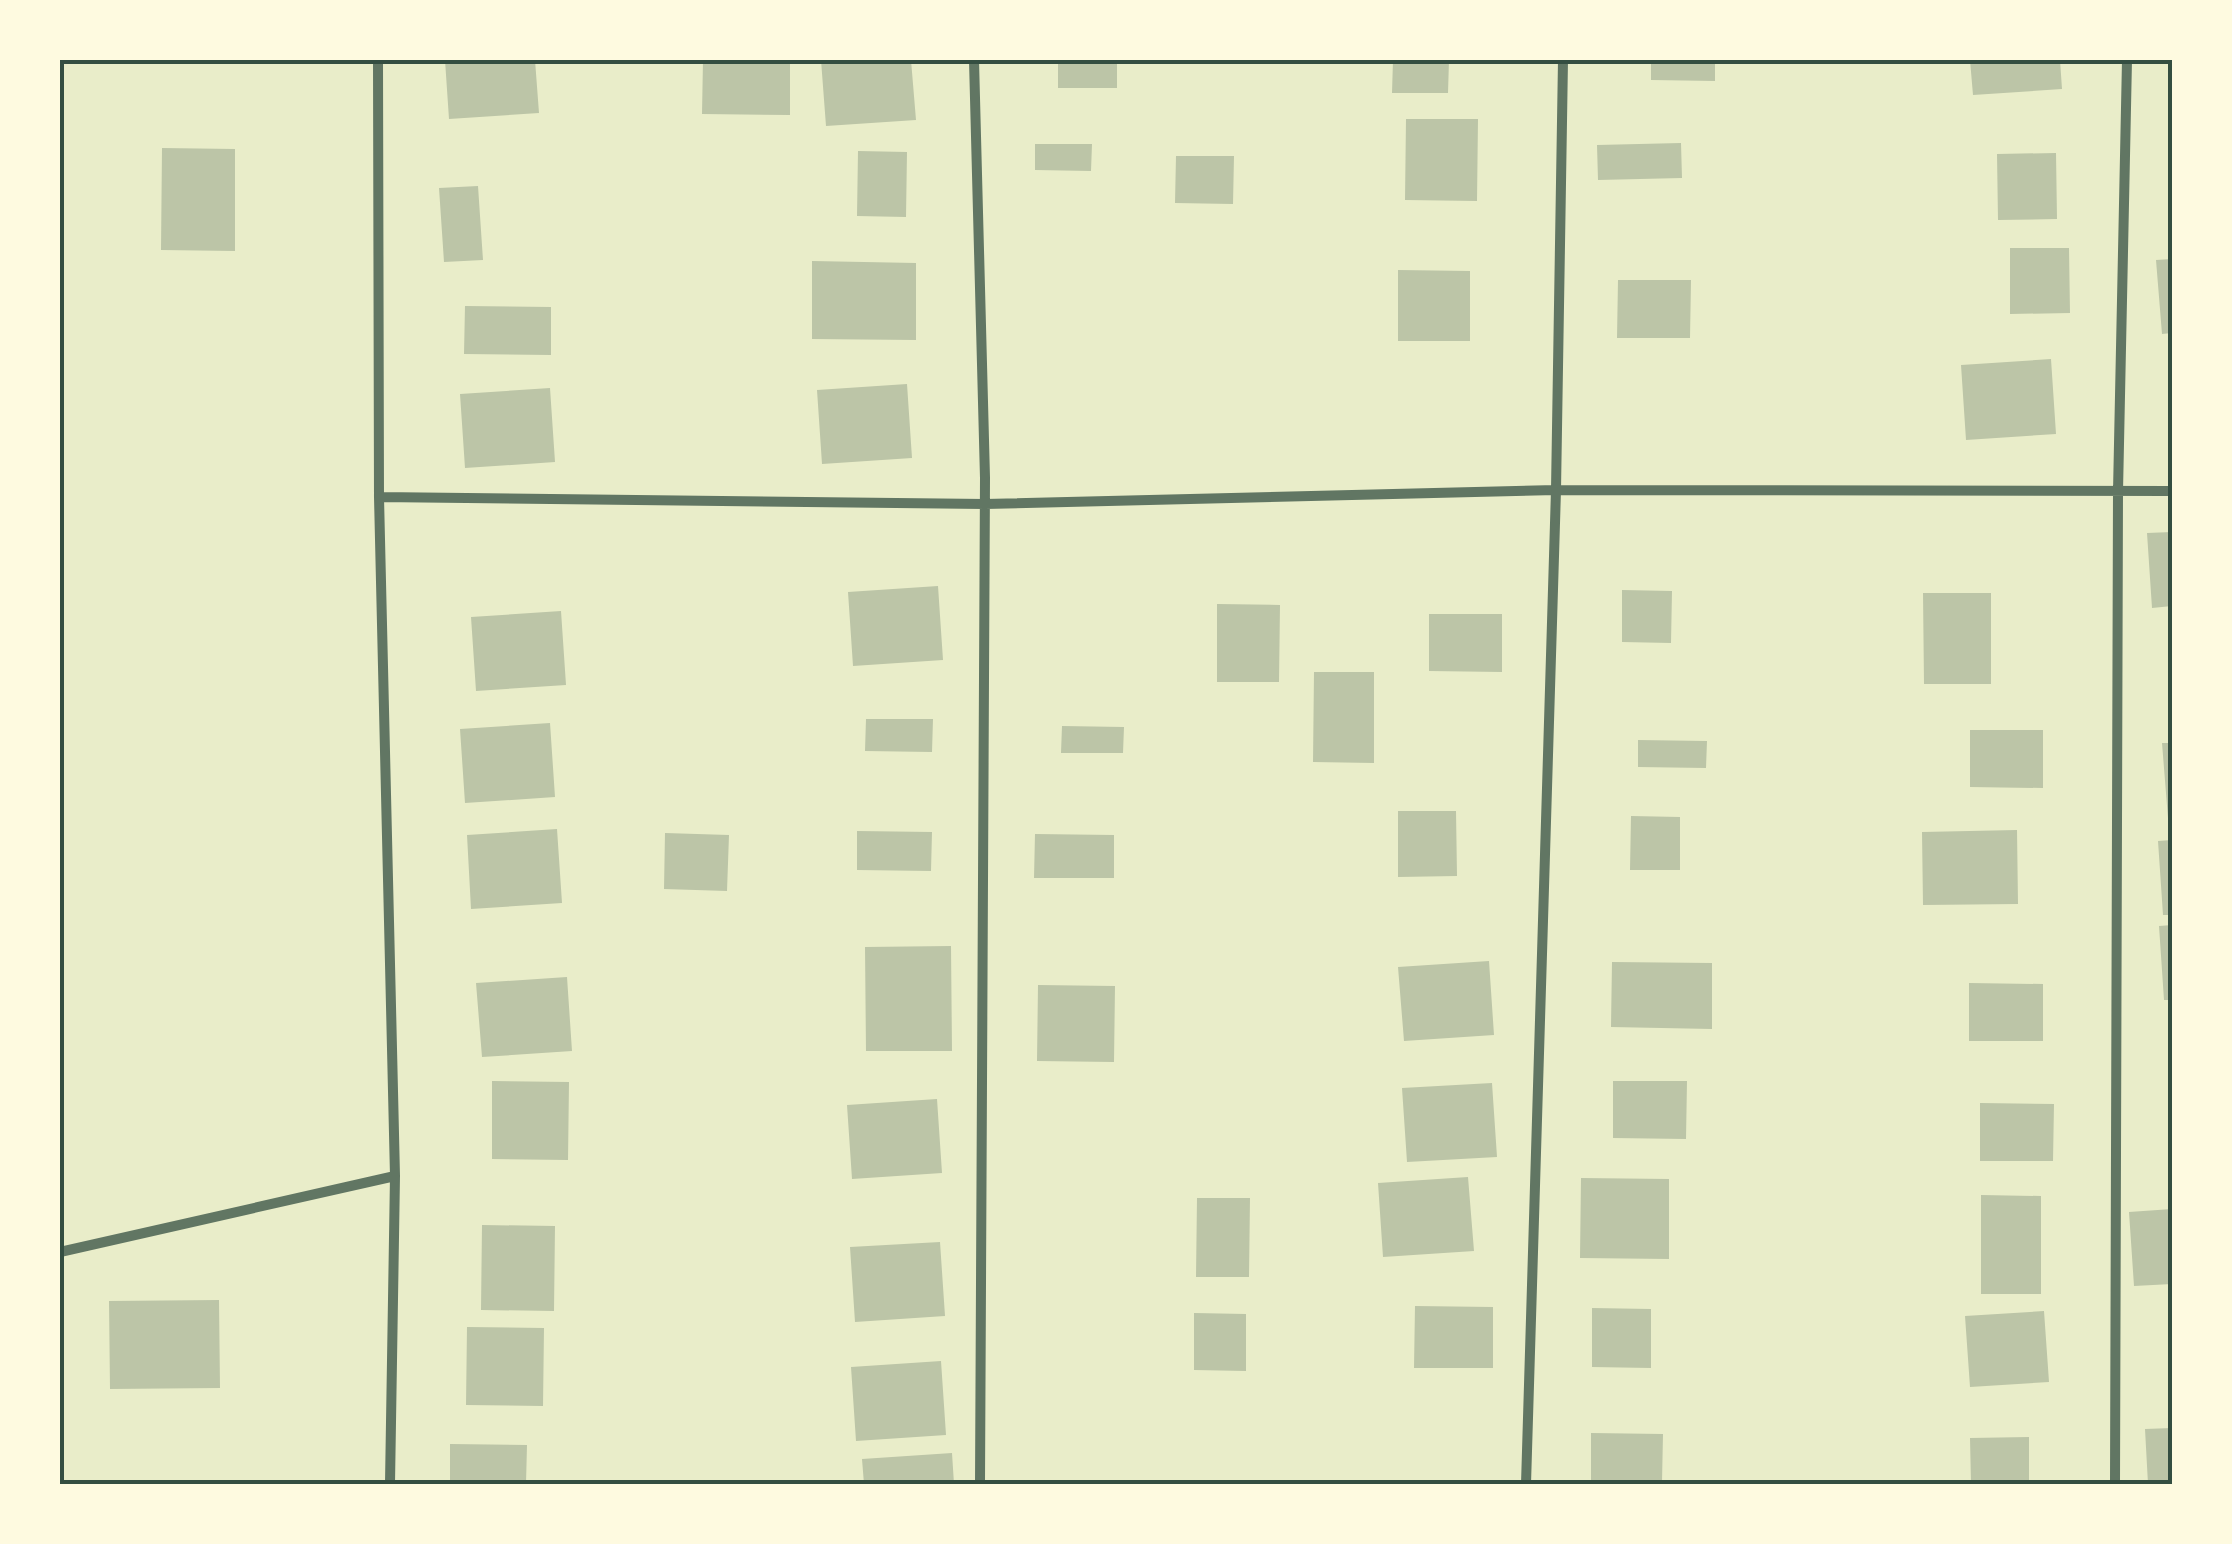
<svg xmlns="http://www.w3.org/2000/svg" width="2232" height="1544" viewBox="0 0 2232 1544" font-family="'Exo 2',sans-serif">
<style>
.building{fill:#bcc5a7}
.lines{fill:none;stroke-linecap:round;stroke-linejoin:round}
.minor{stroke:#617663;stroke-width:10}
.neatline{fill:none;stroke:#344e41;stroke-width:4}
</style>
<rect width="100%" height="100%" fill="#e9edc9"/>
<path class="building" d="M445,60H535L539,113L449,119Z
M703,60H790V115L702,114Z
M821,60H911L916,120L826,126Z
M1058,60H1117V88H1058Z
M1393,60H1449L1448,93H1392Z
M1651,60H1715V81L1651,80Z
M1970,60H2060L2062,89L1973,95Z
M1406,119H1478L1477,201L1405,200Z
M1681,143L1682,178L1598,180L1597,145Z
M1035,144H1092L1091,171L1035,170Z
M162,148L235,149V251L161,250Z
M858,151L907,152L906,217L857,216Z
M2056,153L2057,219L1998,220L1997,154Z
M1176,156H1234L1233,204L1175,203Z
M478,186L483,260L444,262L439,188Z
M2010,248H2069L2070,313L2010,314Z
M2172,259V333L2162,334L2156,260Z
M812,261L916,263V340L812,339Z
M1398,270L1470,271V341H1398Z
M1618,280H1691L1690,338H1617Z
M465,306L551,307V355L464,354Z
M2051,359L2056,434L1966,440L1961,365Z
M907,384L912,458L822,464L817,390Z
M550,388L555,462L465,468L460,394Z
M2172,532V606L2152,608L2147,533Z
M938,586L943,660L853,666L848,592Z
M1622,590L1672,591L1671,643L1622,642Z
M1923,593H1991V684H1924Z
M1217,604L1280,605L1279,682H1217Z
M561,611L566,685L476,691L471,617Z
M1429,614H1502V672L1429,671Z
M1314,672H1374V763L1313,762Z
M866,719H933L932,752L865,751Z
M550,723L555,797L465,803L460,729Z
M1062,726L1124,727L1123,753H1061Z
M1970,730H2043V788L1970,787Z
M1638,740L1707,741L1706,768L1638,767Z
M2162,743H2172V817L2168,818Z
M1398,811H1456L1457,876L1398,877Z
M1631,816L1680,817V870H1630Z
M557,829L562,903L471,909L467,835Z
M2017,830L2018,904L1923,905L1922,832Z
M857,831L932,832L931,871L857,870Z
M665,833L729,835L727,891L664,889Z
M1035,834L1114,835V878H1034Z
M2172,840V915H2163L2158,841Z
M2172,925V1000H2164L2159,926Z
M951,946L952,1051H866L865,947Z
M1489,961L1494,1035L1404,1041L1398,967Z
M1612,962L1712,963V1029L1611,1027Z
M567,977L572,1051L482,1057L476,983Z
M1969,983L2043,984V1041H1969Z
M1038,985L1115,986L1114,1062L1037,1061Z
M492,1081L569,1082L568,1160L492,1159Z
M1613,1081H1687L1686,1139L1613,1138Z
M1492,1083L1497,1157L1407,1162L1402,1088Z
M937,1099L942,1173L852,1179L847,1105Z
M1980,1103L2054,1104L2053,1161H1980Z
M1468,1177L1474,1251L1383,1257L1378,1183Z
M1581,1178L1669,1179V1259L1580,1258Z
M1981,1195L2041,1196V1294H1981Z
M1197,1198H1250L1249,1277H1196Z
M2172,1209V1284L2134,1286L2129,1212Z
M482,1225L555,1226L554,1311L481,1310Z
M940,1242L945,1316L855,1322L850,1247Z
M219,1300L220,1388L110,1389L109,1301Z
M1415,1306L1493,1307V1368H1414Z
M1592,1308L1651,1309V1368L1592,1367Z
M2044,1311L2049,1382L1970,1387L1965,1316Z
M1194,1313L1246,1314V1371L1194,1370Z
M467,1327L544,1328L543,1406L466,1405Z
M941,1361L946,1435L856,1441L851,1367Z
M2172,1428V1484H2148L2145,1429Z
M1591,1433L1663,1434L1662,1482L1591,1481Z
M2029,1437V1484H1971L1970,1438Z
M450,1444L527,1445L526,1484H450Z
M952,1453L954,1484H864L862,1459Z"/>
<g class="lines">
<path class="minor" d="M378,60L379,497L395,1176L390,1484
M974,60L985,478L980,1484
M379,497L985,504L1556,490L2172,491
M60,1252L395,1176
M1526,1484L1556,490L1563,60
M2115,1484L2118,492L2127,60"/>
</g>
<rect width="2232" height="1544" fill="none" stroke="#fefae0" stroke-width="125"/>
<rect x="62" y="62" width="2108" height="1420" class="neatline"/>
</svg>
